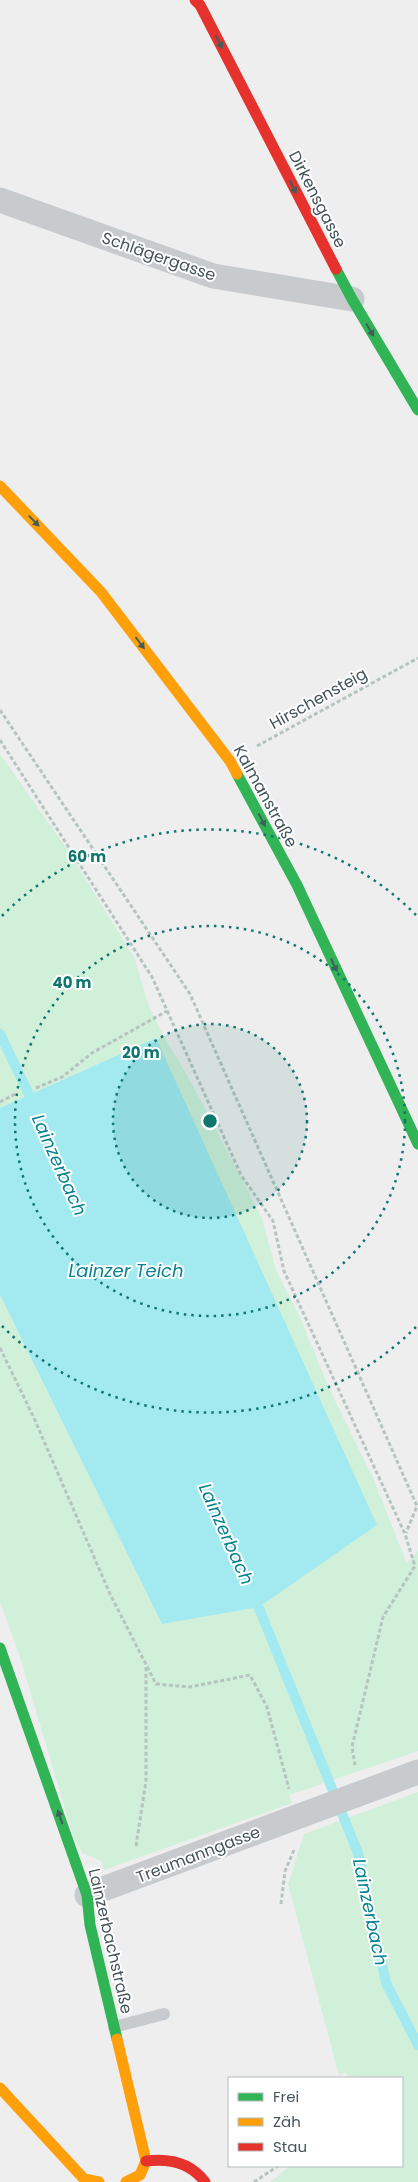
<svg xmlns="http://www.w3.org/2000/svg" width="418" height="2182" viewBox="0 0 418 2182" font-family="Poppins,sans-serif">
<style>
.green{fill:#d1f0d9}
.water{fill:#a3e9f0}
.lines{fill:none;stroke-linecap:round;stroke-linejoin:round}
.stream{stroke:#a3e9f0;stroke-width:10}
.path{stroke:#b5c4be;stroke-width:3;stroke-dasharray:4 2.5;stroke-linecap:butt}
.lane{stroke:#c7cbce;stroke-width:12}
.street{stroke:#c7cbce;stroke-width:25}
.fast{stroke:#30b455;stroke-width:11}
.slow{stroke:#ff9f0a;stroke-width:11}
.jam{stroke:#e5322d;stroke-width:11}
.oneway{fill:#425e5b}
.ring{fill:none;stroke:#0f766e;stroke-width:2.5;stroke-dasharray:2.5 5}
.labels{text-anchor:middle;stroke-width:4;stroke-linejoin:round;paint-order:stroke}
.street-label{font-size:16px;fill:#44545c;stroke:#fff}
.water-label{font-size:18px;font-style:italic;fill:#078390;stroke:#fff}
.centre{fill:#0f766e;stroke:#fff;stroke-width:2.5}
.ring-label{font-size:15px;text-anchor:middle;font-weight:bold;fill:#0f766e;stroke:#fff;stroke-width:4;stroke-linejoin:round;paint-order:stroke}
</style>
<rect width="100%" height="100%" fill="#efeeee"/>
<path class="green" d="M0,754L67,849L135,959L147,1001L163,1035L191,1082L262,1218L276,1270L299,1315L329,1388L374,1480L407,1564L418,1551V1751L289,1795L292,1803L104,1870L101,1861L83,1853L74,1839L20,1657L0,1602V1295L162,1624L156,1038L0,1108Z
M418,1792V2182H270L290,2166H402V2078H350L345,2072L339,2076L288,1884L304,1834Z"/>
<path class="water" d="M156,1038L377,1525L259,1607L162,1624L0,1295V1108Z"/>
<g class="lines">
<path class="stream" d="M0,1034L34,1105
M254,1596L358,1853L386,1983L418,2045"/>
<path class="path" d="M0,710L190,994L417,1506L406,1533
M0,740L152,977L241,1175L273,1221L284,1271L405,1534L415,1566L383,1617L352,1747L355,1765
M257,746L418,658
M36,1088L62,1077L92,1053L167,1011
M0,1102L17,1093
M0,1348L34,1418L110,1594L156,1684L190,1687L250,1675L267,1707L289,1789
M136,1846L146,1781V1665
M281,1904L285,1871L294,1850
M254,2182L278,2166"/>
<path class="lane" d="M114,2027L164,2014"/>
<path class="street" d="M0,200L213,276L352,299
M87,1895L418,1772"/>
<path class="fast" d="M336,269L352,299L418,410
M237,774L297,885L418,1144
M0,1648L87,1895L90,1925L117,2039"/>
<path class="slow" d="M0,486L101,592L230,761L237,774
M117,2039L146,2161
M0,2088L84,2179L99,2182
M126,2182L140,2175L146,2161"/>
<path class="jam" d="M195,0L200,5L336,269
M146,2161C169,2158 191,2163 205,2182"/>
</g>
<defs><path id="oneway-solid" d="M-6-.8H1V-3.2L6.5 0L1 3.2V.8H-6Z" transform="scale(1.25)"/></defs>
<g class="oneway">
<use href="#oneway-solid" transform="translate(219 42) rotate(63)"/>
<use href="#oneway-solid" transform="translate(293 187) rotate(63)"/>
<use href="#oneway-solid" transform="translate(370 330) rotate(59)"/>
<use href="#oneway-solid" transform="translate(34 521) rotate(46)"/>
<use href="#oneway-solid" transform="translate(140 643) rotate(53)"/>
<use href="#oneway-solid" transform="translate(262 820) rotate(62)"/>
<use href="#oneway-solid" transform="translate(334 965) rotate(65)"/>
<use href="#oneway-solid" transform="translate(60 1817) rotate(-109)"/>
</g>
<circle cx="210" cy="1121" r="97" fill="#0f766e" fill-opacity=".12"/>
<g class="ring">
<circle cx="210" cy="1121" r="97"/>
<circle cx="210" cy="1121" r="195"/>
<path d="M416 1327A292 292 0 0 1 2 1326M2 916A292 292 0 0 1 416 915"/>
</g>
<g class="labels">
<g class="street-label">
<text transform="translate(318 199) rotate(63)" y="6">Dirkensgasse</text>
<text transform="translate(159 256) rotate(19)" y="6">Schlägergasse</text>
<text transform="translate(318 698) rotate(-29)" y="6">Hirschensteig</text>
<text transform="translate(266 796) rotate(61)" y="6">Kalmanstraße</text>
<text transform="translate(198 1854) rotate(-21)" y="6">Treumanngasse</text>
<text transform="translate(111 1941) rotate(77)" y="6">Lainzerbachstraße</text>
</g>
<g class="water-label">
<text transform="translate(59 1165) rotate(66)" y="6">Lainzerbach</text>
<text x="126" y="1277">Lainzer Teich</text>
<text transform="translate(226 1534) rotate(66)" y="6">Lainzerbach</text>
<text transform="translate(370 1912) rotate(78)" y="6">Lainzerbach</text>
</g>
</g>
<circle cx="210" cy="1121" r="8" class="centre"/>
<g class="ring-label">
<text x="87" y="862">60 m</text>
<text x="72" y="988">40 m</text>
<text x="141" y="1058">20 m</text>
</g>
<rect x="228" y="2077" width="175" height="90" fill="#ffffff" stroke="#b4bbbe"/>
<rect x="238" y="2093" width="25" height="8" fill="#30b455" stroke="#b4bbbe"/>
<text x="273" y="2102" font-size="15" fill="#44545c">Frei</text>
<rect x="238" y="2118" width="25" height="8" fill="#ff9f0a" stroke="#b4bbbe"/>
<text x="273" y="2127" font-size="15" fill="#44545c">Zäh</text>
<rect x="238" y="2143" width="25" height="8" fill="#e5322d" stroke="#b4bbbe"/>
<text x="273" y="2152" font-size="15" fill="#44545c">Stau</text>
</svg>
